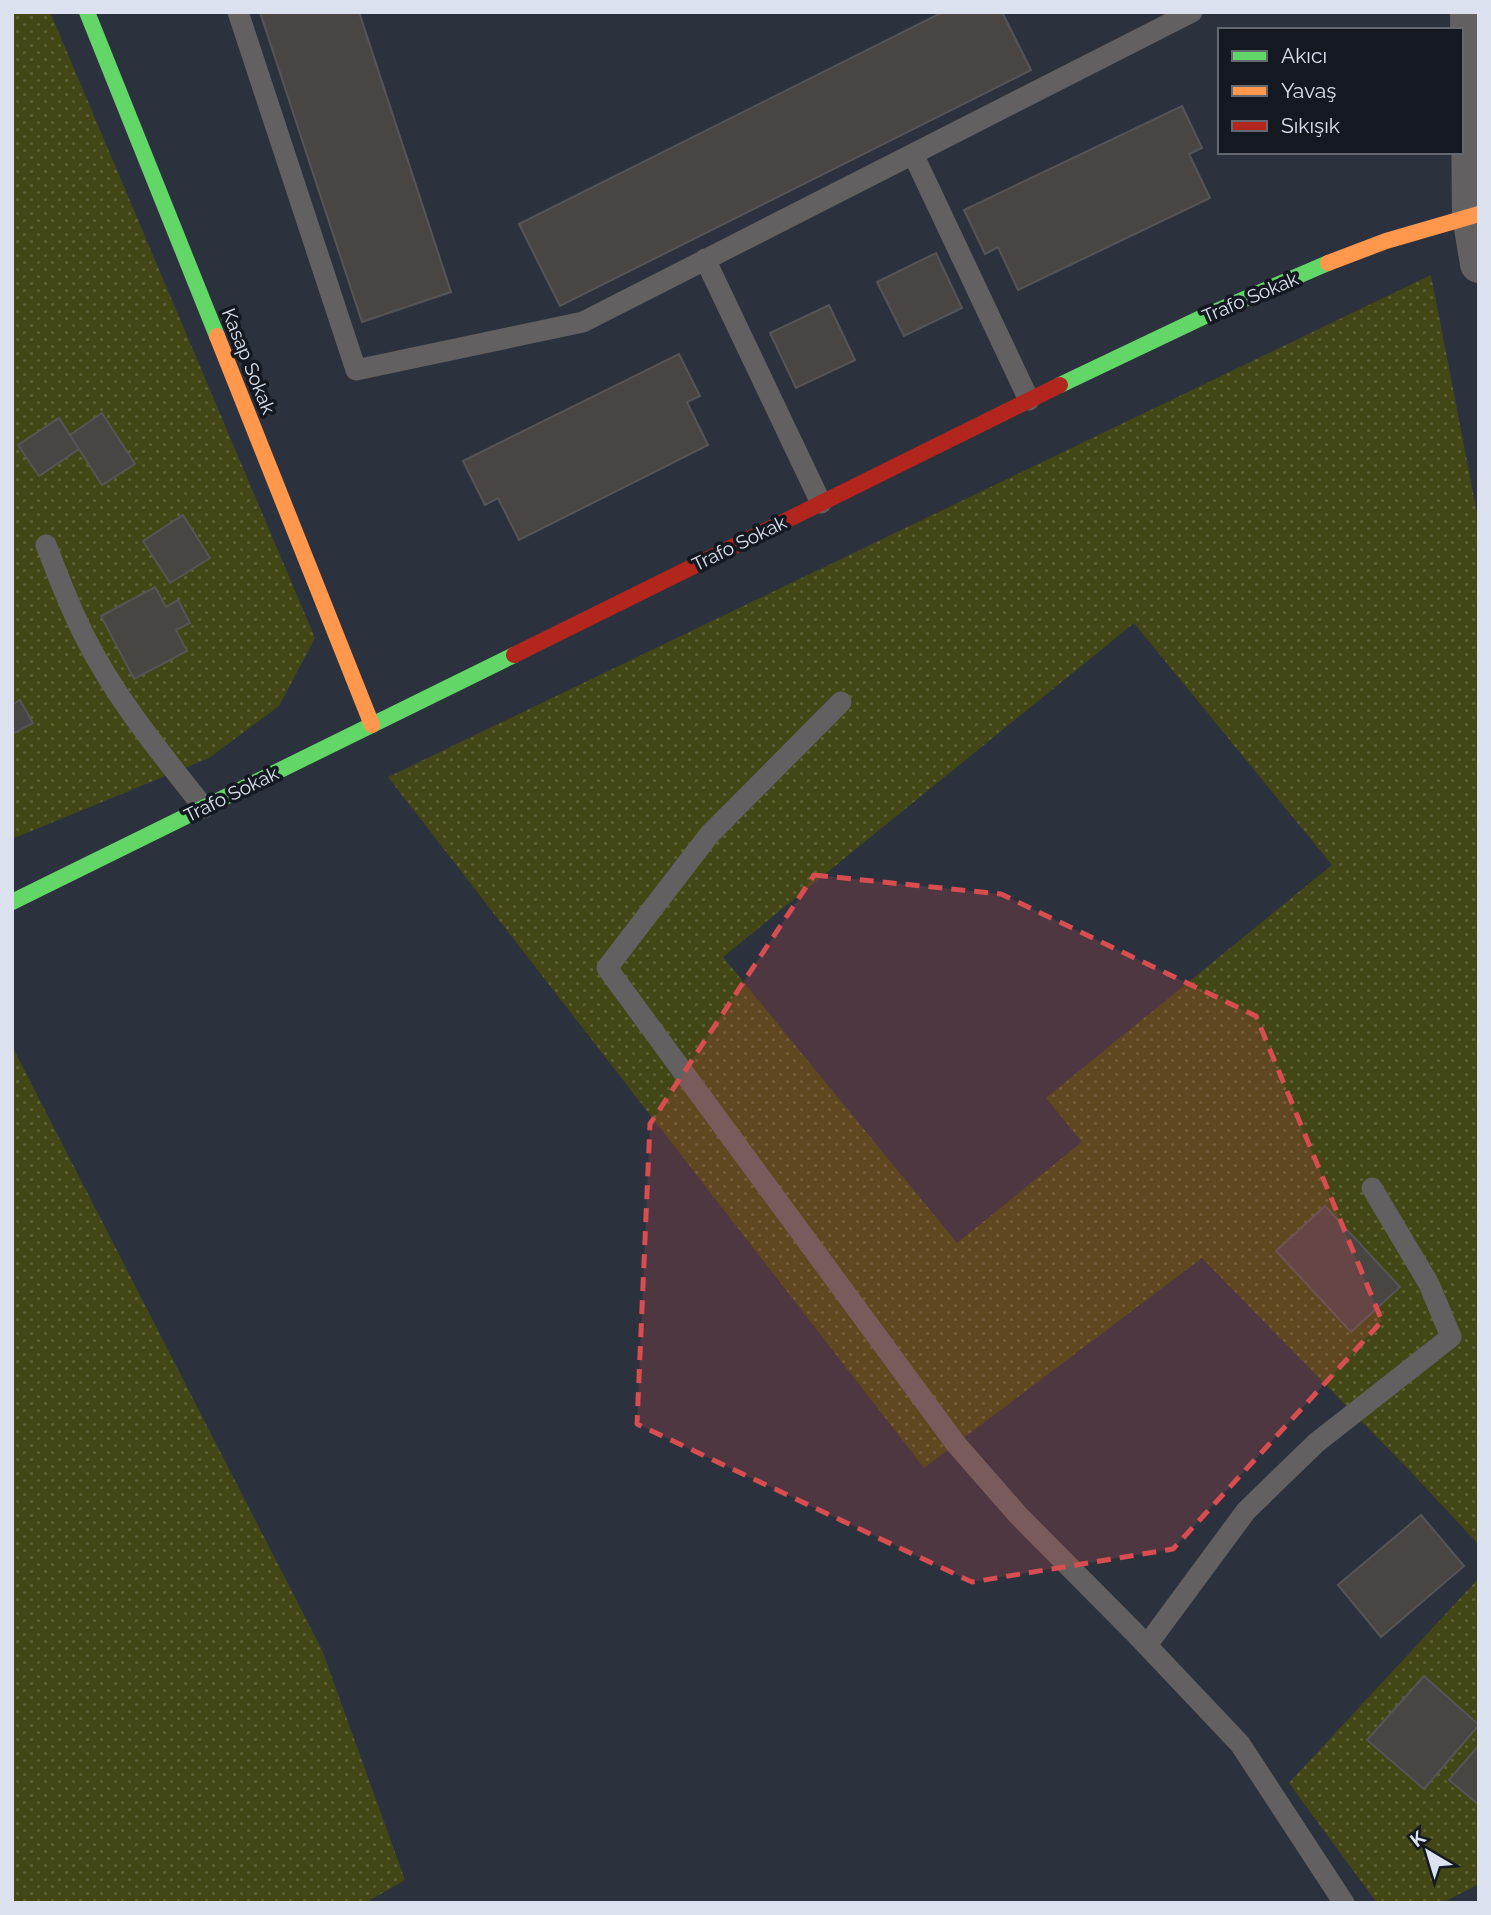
<svg xmlns="http://www.w3.org/2000/svg" width="1491" height="1915" viewBox="0 0 1491 1915" font-family="Raleway,sans-serif">
<style>
.grass{fill:url(#grass-dots);fill-rule:evenodd}
.building{fill:#494542;stroke:#555557;stroke-width:2}
.lines{fill:none;stroke-linecap:round;stroke-linejoin:round}
.lane{stroke:#626060;stroke-width:21}
.street{stroke:#626060;stroke-width:38}
.fast{stroke:#63d668;stroke-width:16}
.slow{stroke:#ff974d;stroke-width:16}
.jam{stroke:#b3261e;stroke-width:16}
.marked{fill:#d74d50;fill-opacity:0.2;stroke:#d74d50;stroke-width:5;stroke-dasharray:14 9;stroke-linejoin:round}
.labels{text-anchor:middle;stroke-width:7;stroke-linejoin:round;paint-order:stroke}
.street-label{font-size:19px;fill:#dbe1ee;stroke:#141821}
</style>
<defs>
<pattern id="grass-dots" width="8" height="8" patternUnits="userSpaceOnUse" patternTransform="scale(1.75)"><rect width="8" height="8" fill="#424715"/><path d="M2 2h.1M6 6h.1" fill="none" stroke="#5d6137" stroke-width="1.8" stroke-linecap="round"/></pattern>
</defs>
<rect width="100%" height="100%" fill="#2c323d"/>
<path class="grass" d="M12,12H50L315,638L279,706L209,758L12,839Z
M1431,275L1479,523V1545L1410,1471L1202,1258L924,1468L388,777ZM1134,623L1332,865L1046,1098L1082,1142L957,1243L723,957Z
M12,1046L322,1650L405,1880L365,1903H12Z
M1479,1578V1884L1442,1903H1377L1289,1783Z"/>
<path class="building" d="M260,12H359L451,292L362,322Z
M943,12H1002L1031,70L560,306L519,224Z
M1182,106L1202,148L1189,154L1210,198L1018,290L998,247L985,254L964,210Z
M936,253L962,308L904,336L877,282Z
M829,305L855,360L796,388L770,333Z
M679,354L700,396L687,402L708,445L519,540L498,498L485,505L463,461Z
M102,413L135,464L102,485L70,435Z
M59,418L79,449L39,476L18,445Z
M183,515L210,558L170,583L143,541Z
M155,587L166,607L178,600L190,623L176,630L187,651L134,679L101,616Z
M20,700L33,723L12,734V705Z
M1325,1206L1400,1287L1351,1332L1276,1251Z
M1421,1515L1464,1566L1381,1637L1338,1585Z
M1424,1676L1479,1725L1424,1789L1367,1740Z
M1479,1745V1805L1449,1780Z"/>
<g class="lines">
<path class="lane" d="M238,12L356,370L583,322L1192,12
M913,154L1029,400
M705,259L821,503
M46,545C58,575 69,606 84,635C115,698 161,753 204,808
M841,702L709,835L607,968L956,1444L1018,1515L1134,1632L1240,1744L1344,1903
M1147,1645L1246,1511L1316,1443L1451,1337L1429,1284L1372,1188"/>
<path class="street" d="M1469,12L1471,216L1479,264"/>
<path class="fast" d="M87,12L217,336
M1060,385L1205,316L1328,263
M12,902L514,655"/>
<path class="slow" d="M1328,263L1386,241L1479,214
M217,336L372,725"/>
<path class="jam" d="M514,655L1060,385"/>
</g>
<path class="marked" d="M814,875L1001,894L1256,1016L1382,1321L1173,1549L972,1582L637,1424L650,1124Z"/>
<g class="labels">
<g class="street-label">
<text transform="translate(1250 297) rotate(-23)" y="7">Trafo Sokak</text>
<text transform="translate(249 361) rotate(68)" y="7">Kasap Sokak</text>
<text transform="translate(739 543) rotate(-26)" y="7">Trafo Sokak</text>
<text transform="translate(231 794) rotate(-26)" y="7">Trafo Sokak</text>
</g>
</g>
<rect width="1491" height="1915" fill="none" stroke="#dbe1ee" stroke-width="28"/>
<rect x="1218" y="28" width="245" height="126" fill="#141821" stroke="#646873" stroke-width="2"/>
<rect x="1232" y="51" width="35" height="10" fill="#63d668" stroke="#646873" stroke-width="2"/>
<text x="1281" y="63" font-size="21" fill="#dbe1ee">Akıcı</text>
<rect x="1232" y="86" width="35" height="10" fill="#ff974d" stroke="#646873" stroke-width="2"/>
<text x="1281" y="98" font-size="21" fill="#dbe1ee">Yavaş</text>
<rect x="1232" y="121" width="35" height="10" fill="#b3261e" stroke="#646873" stroke-width="2"/>
<text x="1281" y="133" font-size="21" fill="#dbe1ee">Sıkışık</text>
<g transform="translate(1428 1852) rotate(322)" stroke="#141821" stroke-width="5" paint-order="stroke">
<path d="M0-5L12 26L0 18L-12 26Z" fill="#dbe1ee"/>
<text y="-10" font-size="19" font-weight="bold" text-anchor="middle" fill="#dbe1ee">K</text>
</g>
</svg>
